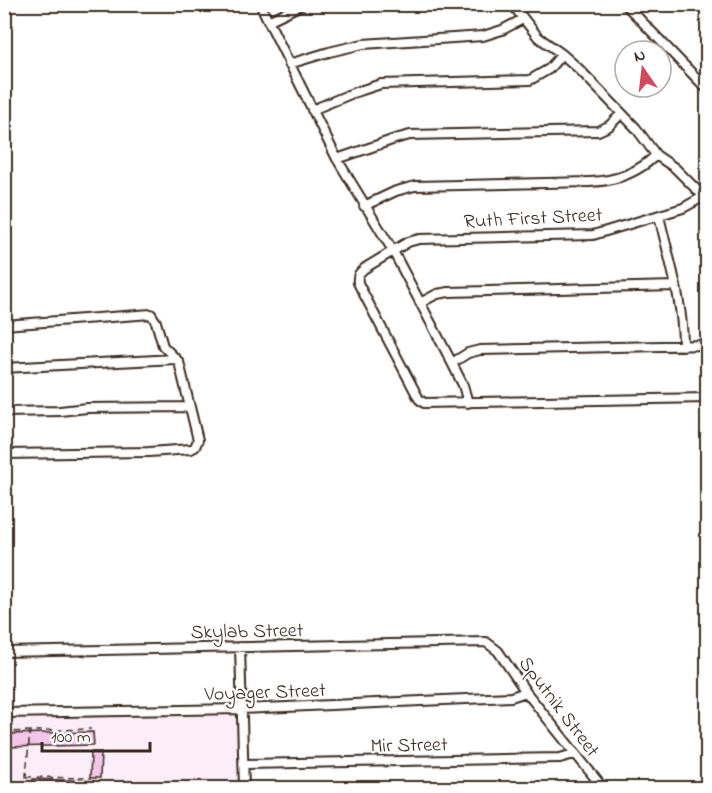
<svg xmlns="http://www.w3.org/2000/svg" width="712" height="793" viewBox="0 0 712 793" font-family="'Indie Flower',sans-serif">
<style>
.built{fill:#fbeef9}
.building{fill:#f3c6ea;stroke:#3b2a1e;stroke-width:1.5}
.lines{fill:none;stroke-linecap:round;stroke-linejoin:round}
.minor-casing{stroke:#3b2a1e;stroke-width:12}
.path{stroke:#3b2a1e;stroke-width:1.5;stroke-dasharray:6 4.5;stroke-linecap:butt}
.minor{stroke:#fff;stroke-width:8}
.labels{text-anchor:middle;stroke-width:4.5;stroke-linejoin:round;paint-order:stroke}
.street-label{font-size:20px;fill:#3b2a1e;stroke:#fff}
</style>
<rect width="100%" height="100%" fill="#fff"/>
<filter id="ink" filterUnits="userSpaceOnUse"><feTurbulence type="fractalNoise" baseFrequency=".0167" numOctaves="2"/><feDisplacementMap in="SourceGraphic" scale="12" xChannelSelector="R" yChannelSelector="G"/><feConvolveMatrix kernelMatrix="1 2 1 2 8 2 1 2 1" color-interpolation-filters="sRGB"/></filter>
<g filter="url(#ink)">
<path class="built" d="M131,714L237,715L238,788H5L4,718Z"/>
<path class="building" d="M93,732L94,745L4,747V734Z
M91,752H101L100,778H90Z
M33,779L91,781V789H33Z"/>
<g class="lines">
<defs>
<path id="minor" d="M260,4L337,159L393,251L452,363L463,385L468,403
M512,4L538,37L562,54L579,69L636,128L656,155L675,168L708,201
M625,4L708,90
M701,4L708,11
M268,21L303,4
M289,64L329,52L363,44L483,36L502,30L523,19
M312,110L353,93L381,84L530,80L549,69L562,54
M337,159L395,139L410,135L598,131L609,126L621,114
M708,194L683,208L593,235L419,239L408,242L365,268C359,273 357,275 358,283L419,399L424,403L708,398
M364,206L396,191L415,186L590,182C616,181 638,173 656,155
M659,216C669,259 683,302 683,346
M420,303L437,294L449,292L675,286
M4,325L151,314L156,322L163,346L179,362L198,440L195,447L191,449L149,452L4,454
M452,363L468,353L480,350L708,345
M4,368L175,359
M4,412L60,411L87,408L190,407
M240,647L244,788
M4,652L486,642L498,651L526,692L603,788
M4,713L241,709L511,697L526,692
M244,764L560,758L574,754"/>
</defs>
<use href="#minor" class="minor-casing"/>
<path class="path" d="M4,732L91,729
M26,777L86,778
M25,788L30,731"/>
<use href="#minor" class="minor"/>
</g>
</g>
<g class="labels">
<g class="street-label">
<text transform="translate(533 217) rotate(-3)" y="7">Ruth First Street</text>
<text transform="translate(247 630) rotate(-1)" y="7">Skylab Street</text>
<text transform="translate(265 691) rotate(-2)" y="7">Voyager Street</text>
<text transform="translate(560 706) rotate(53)" y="7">Sputnik Street</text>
<text transform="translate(409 744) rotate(-1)" y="7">Mir Street</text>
</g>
</g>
<rect width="712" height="793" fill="none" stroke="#fff" stroke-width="24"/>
<rect x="12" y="12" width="688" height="769" fill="none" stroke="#3b2a1e" stroke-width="2" filter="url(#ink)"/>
<g transform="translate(643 69) rotate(346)"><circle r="28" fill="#ffffff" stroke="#b1aaa5" stroke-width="1.5"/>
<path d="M0-4.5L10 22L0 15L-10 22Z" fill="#d1495b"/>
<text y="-9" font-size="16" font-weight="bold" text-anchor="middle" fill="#3b2a1e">N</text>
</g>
<path d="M42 742v9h108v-9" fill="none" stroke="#3b2a1e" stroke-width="3"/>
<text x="51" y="742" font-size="18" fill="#3b2a1e" stroke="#ffffff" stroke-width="4.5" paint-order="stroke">100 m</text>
</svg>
